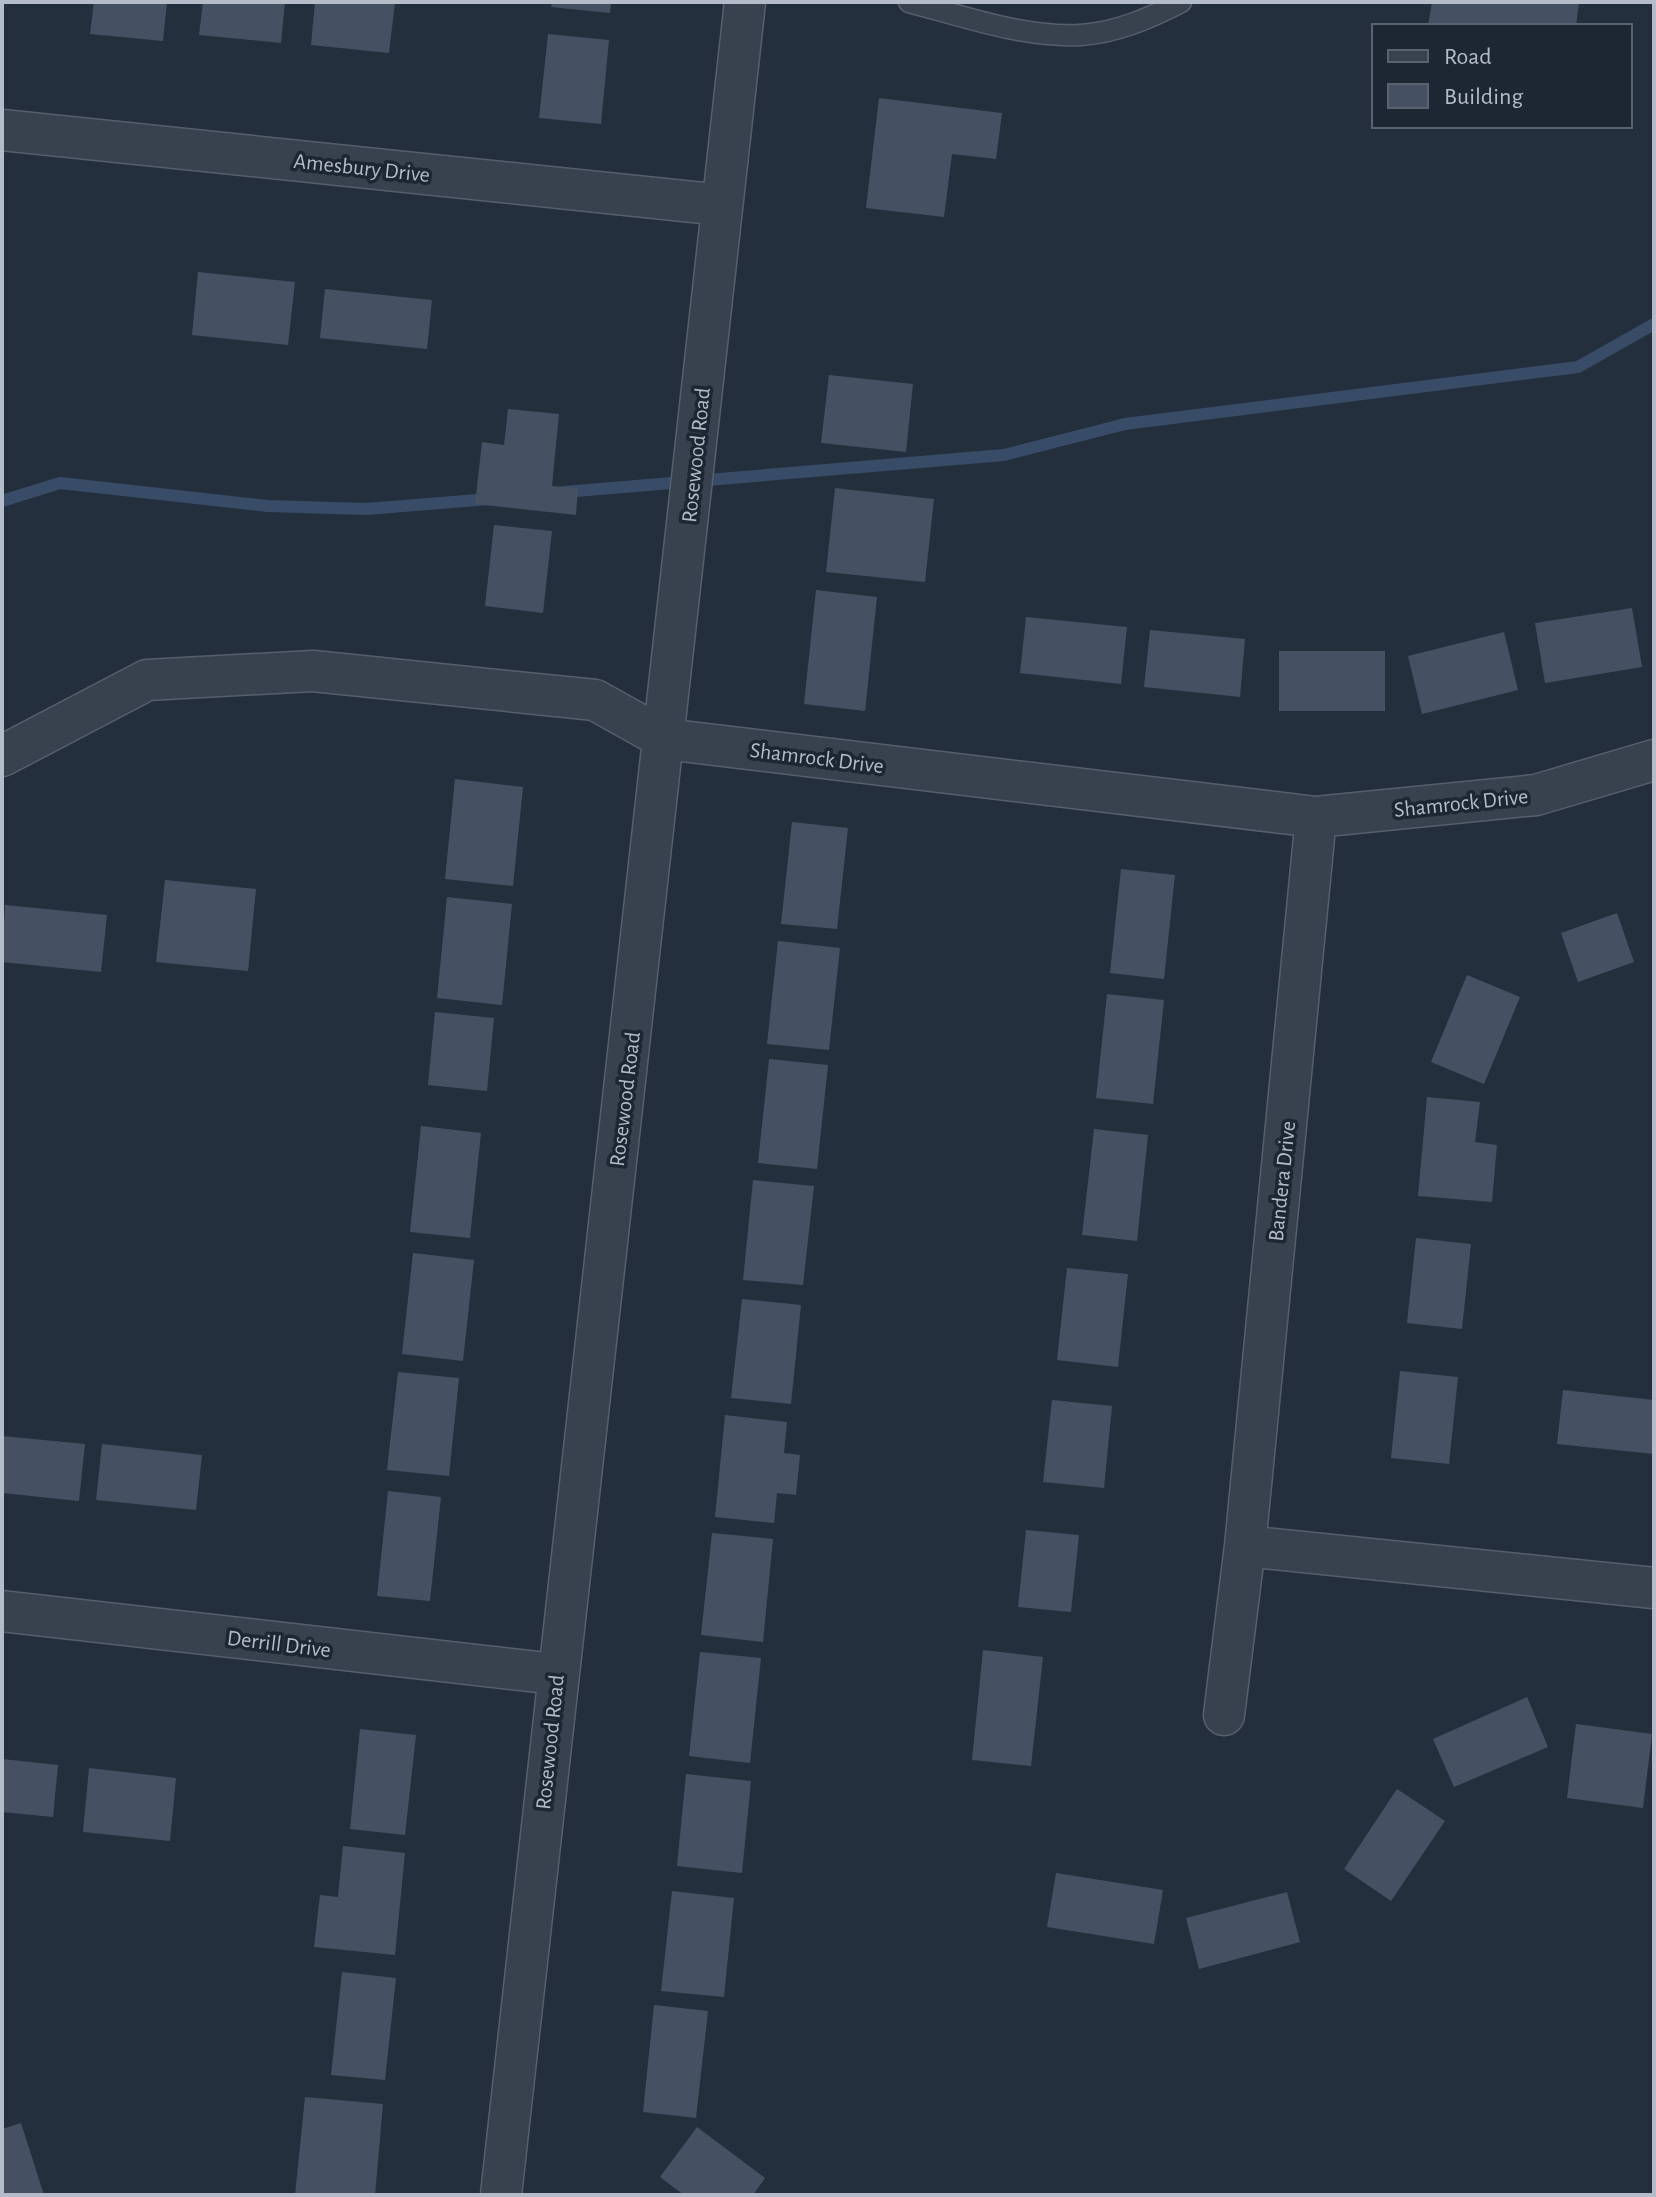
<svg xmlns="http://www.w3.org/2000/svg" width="1656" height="2197" viewBox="0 0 1656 2197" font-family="'Alegreya Sans',sans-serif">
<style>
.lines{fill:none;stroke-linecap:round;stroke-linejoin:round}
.stream{stroke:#394c67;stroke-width:12}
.building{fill:#455162}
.service-casing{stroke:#565f6c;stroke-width:23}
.minor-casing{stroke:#565f6c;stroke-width:43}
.service{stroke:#38414e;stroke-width:20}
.minor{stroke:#38414e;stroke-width:40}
.labels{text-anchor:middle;stroke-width:7;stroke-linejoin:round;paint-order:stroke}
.street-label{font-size:22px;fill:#b4bcc9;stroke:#1d2633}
</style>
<rect width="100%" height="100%" fill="#242f3e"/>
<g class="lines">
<path class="stream" d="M564,492L1004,455L1125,424L1578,367L1654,324
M2,501L60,483L268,506L366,509L490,499"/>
</g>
<path class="building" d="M94,2H167L163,41L90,34Z
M203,2H285L281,43L199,35Z
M315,2H395L389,53L311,45Z
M552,2H611L610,13L551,7Z
M1432,2H1579L1576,26H1428Z
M548,34L609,40L601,124L539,118Z
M879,98L1002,113L996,159L952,154L944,217L866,208Z
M198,272L295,282L288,345L192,335Z
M325,289L432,300L427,349L320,338Z
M829,375L913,384L906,452L821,443Z
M508,409L559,414L552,486L578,488L576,515L475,504L482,442L504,445Z
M835,488L934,499L925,582L826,572Z
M494,525L552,531L543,613L485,606Z
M816,590L877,597L865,711L804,704Z
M1632,608L1642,667L1545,683L1535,623Z
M1026,617L1127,627L1121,684L1020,673Z
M1150,630L1245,639L1240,697L1144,687Z
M1504,632L1518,690L1422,714L1408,656Z
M1279,651H1385V711H1279Z
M455,779L523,787L513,886L445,879Z
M792,822L848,828L837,929L781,924Z
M1121,869L1175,875L1164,979L1110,973Z
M165,880L256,889L248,971L156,962Z
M447,897L512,904L502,1005L437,998Z
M5,905L107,915L101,972L2,962Z
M1617,913L1634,962L1578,982L1561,933Z
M778,941L840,948L829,1050L767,1044Z
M1467,975L1520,997L1484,1084L1431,1062Z
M1107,994L1164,1000L1153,1104L1096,1098Z
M435,1012L494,1018L487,1091L428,1085Z
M769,1059L828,1065L817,1169L758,1163Z
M1427,1097L1480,1102L1475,1142L1497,1145L1492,1202L1418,1196Z
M421,1126L481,1133L470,1238L410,1232Z
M1094,1129L1148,1135L1137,1241L1082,1235Z
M753,1180L814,1186L803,1285L743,1280Z
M1416,1238L1471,1244L1462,1329L1407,1323Z
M413,1253L474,1260L463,1361L402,1354Z
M1067,1268L1128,1274L1118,1367L1057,1360Z
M742,1299L801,1305L791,1404L731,1398Z
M1400,1371L1458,1377L1449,1464L1391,1458Z
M398,1372L459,1378L449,1476L387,1470Z
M1563,1390L1654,1400V1454L1557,1444Z
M1052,1400L1112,1406L1104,1488L1043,1482Z
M725,1415L787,1422L784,1453L800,1455L796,1495L777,1493L774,1523L715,1517Z
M2,1436L85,1444L79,1501L2,1493Z
M102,1444L202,1455L196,1510L96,1500Z
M388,1491L441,1497L430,1601L377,1596Z
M1026,1530L1079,1535L1071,1612L1018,1607Z
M712,1533L773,1539L763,1642L701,1635Z
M983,1650L1043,1657L1031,1766L972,1760Z
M700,1652L761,1658L750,1763L689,1756Z
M1527,1697L1548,1747L1454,1787L1433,1739Z
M1576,1724L1652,1734L1643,1808L1567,1798Z
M360,1729L416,1735L405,1835L350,1829Z
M2,1759L58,1765L53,1817L2,1812Z
M89,1768L176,1778L170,1841L83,1832Z
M686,1774L751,1781L742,1873L677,1866Z
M1397,1789L1445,1821L1391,1901L1344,1869Z
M343,1846L405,1853L395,1955L314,1947L320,1895L338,1897Z
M1056,1873L1163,1890L1154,1944L1047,1927Z
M672,1891L734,1898L724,1997L661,1991Z
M1287,1892L1300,1942L1199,1969L1186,1918Z
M342,1972L396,1978L385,2080L331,2075Z
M654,2005L708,2011L696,2118L643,2112Z
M305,2097L383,2104L375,2195H295Z
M21,2123L44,2195H2V2129Z
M697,2127L765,2178L753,2195H684L660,2177Z"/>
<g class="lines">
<defs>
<path id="service" d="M909,2C963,16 1024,38 1080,35C1116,33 1150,18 1181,2"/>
<path id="minor" d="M2,130L722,205
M2,756L147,680L313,671L595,700L665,739L1316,817L1536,795L1654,760
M1245,1546L1654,1588
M2,1611L556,1674
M1224,1715L1245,1546L1316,817
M501,2195L745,2"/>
</defs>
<use href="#service" class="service-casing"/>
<use href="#minor" class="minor-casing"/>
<use href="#service" class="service"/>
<use href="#minor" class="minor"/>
</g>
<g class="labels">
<g class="street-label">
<text transform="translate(362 167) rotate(6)" y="8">Amesbury Drive</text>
<text transform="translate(695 455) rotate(-84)" y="8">Rosewood Road</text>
<text transform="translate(817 757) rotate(7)" y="8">Shamrock Drive</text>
<text transform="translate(1461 802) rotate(-6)" y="8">Shamrock Drive</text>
<text transform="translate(624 1099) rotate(-83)" y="8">Rosewood Road</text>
<text transform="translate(1281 1181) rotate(-84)" y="8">Bandera Drive</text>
<text transform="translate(279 1643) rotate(7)" y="8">Derrill Drive</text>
<text transform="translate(549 1742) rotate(-84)" y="8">Rosewood Road</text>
</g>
</g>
<rect width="1656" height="2197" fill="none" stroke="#b4bcc9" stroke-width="8"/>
<rect x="1372" y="24" width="260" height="104" fill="#1d2633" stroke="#59626f" stroke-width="2"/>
<rect x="1388" y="50" width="40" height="12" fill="#38414e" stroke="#59626f" stroke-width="2"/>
<text x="1444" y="64" font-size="24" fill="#b4bcc9">Road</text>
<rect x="1388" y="84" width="40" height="24" fill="#455162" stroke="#59626f" stroke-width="2"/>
<text x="1444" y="104" font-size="24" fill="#b4bcc9">Building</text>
</svg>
